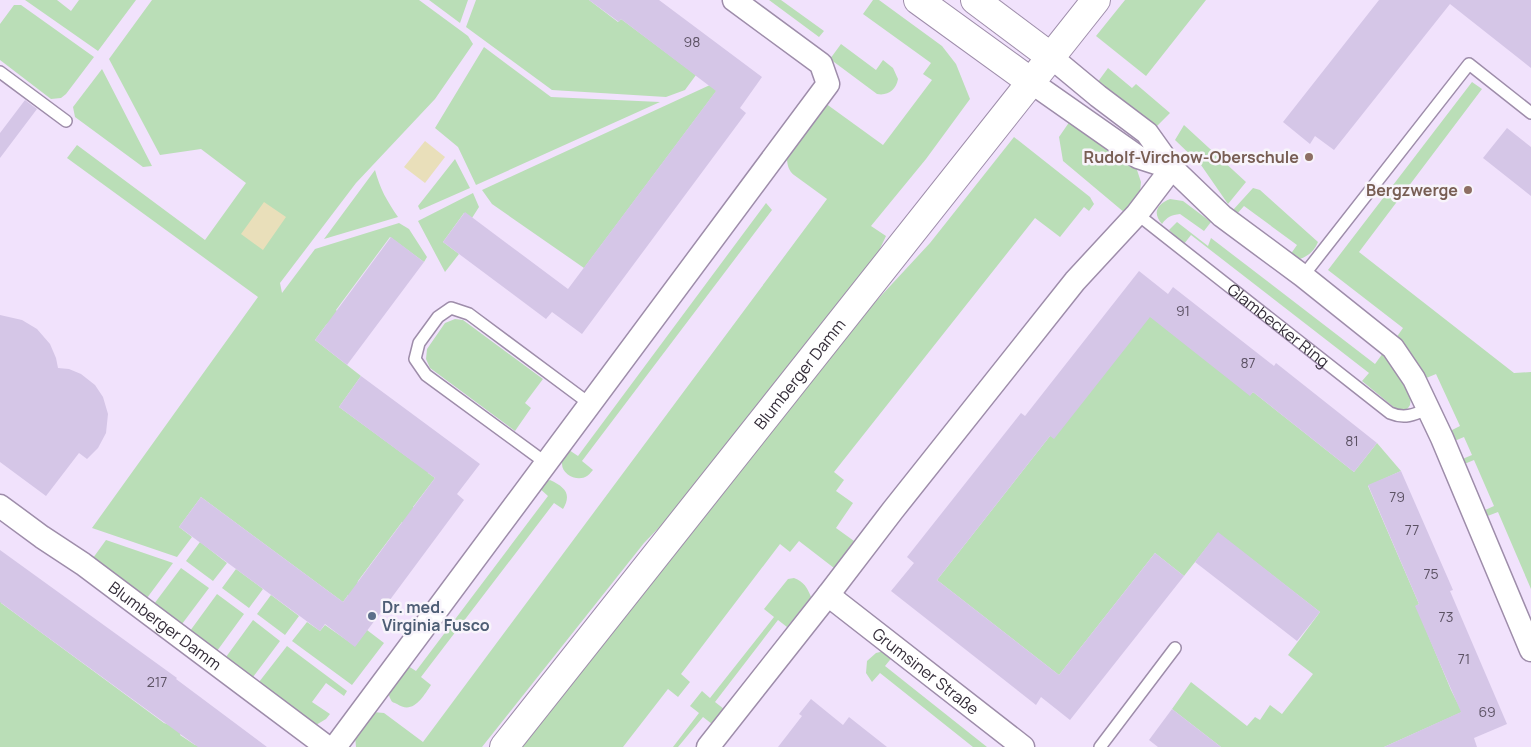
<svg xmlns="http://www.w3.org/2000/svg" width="1531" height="747" viewBox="0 0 1531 747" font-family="Manrope,sans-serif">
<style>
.green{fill:#badeb7}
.sand{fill:#e9dfba}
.building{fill:#d5c6e7}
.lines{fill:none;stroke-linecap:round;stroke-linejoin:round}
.lane-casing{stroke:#9e8daa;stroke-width:14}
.street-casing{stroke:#9e8daa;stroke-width:25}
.secondary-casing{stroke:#9e8daa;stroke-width:30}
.lane{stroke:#fff;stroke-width:11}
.street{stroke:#fff;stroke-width:22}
.secondary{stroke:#fff;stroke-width:28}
.education-dot{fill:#8d6e63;stroke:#f8f4fb;stroke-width:2}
.service-dot{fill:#5c6f8a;stroke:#f8f4fb;stroke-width:2}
.labels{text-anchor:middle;stroke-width:5;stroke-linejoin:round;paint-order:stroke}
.number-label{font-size:14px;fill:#5c5264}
.education-label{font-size:16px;font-weight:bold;fill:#785e54;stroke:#f8f4fb;text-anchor:end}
.street-label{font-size:16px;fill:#332c38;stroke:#f8f4fb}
.service-label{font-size:16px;font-weight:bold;fill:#4e5e75;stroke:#f8f4fb;text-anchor:start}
</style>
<rect width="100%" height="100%" fill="#f1e2fc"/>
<path class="green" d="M25,0H57L71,11L79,0H136L98,51Z
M152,0H419L468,36L473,44L435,99L356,183L280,283L282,293L315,249L399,223L409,229L427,257L424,262L390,237L336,310L339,313L326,325L315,340L361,376L339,407L414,462L432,467L428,473L435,478L413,507L416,510L405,524L402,522L358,581L353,599L348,595L343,602L201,497L179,527L192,537L177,557L92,528L258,297L67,158L77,145L205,240L246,183L201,149L160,155L109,59Z
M429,0H468L460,23Z
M476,0H589L618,22L621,19L696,75L685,90L666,97L552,90L466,27Z
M769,0H781L824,31L819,37Z
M873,0H879L942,46L956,64L970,99L926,159L871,226L886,236L877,255L707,478L644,543L482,747H356L355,736L373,712L384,713L423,742L827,199L794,175C789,171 787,165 787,158L825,103L883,145L932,80L923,74L931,63L863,14Z
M1125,0H1206L1146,76L1096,36Z
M14,5H21L94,57L66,94L61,98L51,99L0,60V24Z
M841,44L876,70L883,60L893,68L898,79C896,90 888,96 877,94L830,59Z
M484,47L551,97L660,102L476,185L458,147L435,128Z
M1108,68L1132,88L1136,84L1170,113L1156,127L1097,83Z
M102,69L152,166L143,167L75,117L73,107Z
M1472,82L1482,89L1359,252L1514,373L1531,372V589L1498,512L1485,517L1483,511L1494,506L1474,460L1462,465L1460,460L1472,455L1464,437L1452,442L1448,432L1460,426L1436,374L1424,379L1396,338L1403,328L1328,270Z
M710,85L717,90L584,268L492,204L482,190Z
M1070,121L1136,167L1141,182L1140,192L1125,213L1063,161L1059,137Z
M1184,125L1246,182L1228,204L1201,165L1175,140Z
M1014,137L1090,197L1094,204L1089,211L1084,207L1060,237L1035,218L834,472L844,480L836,491L853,503L836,528L854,541L834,568L799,541L790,552L780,544L681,674L690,682L678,697L668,689L623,747H520L866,312L930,243Z
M455,159L470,188L420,210L418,206Z
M375,170C380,189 387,201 398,217L324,239Z
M1253,188L1260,190L1318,242C1314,252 1307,257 1297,260L1290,255L1297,245L1244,206L1236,215L1233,210Z
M473,193L479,207L472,218L464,213L443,242L459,254L445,272L418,221Z
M1170,199L1183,201L1211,222L1204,231L1180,214C1171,215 1167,217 1162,224C1152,213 1157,204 1170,199Z
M766,203L772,210L582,461L593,470C592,471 589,475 587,476C578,482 562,475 562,464C561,458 564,453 566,448L578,456Z
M1177,222L1208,246L1211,238L1375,364L1383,353L1395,365L1411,397L1410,405L1408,408L1405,410L1396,409L1362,381L1369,373L1191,235L1184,244L1169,230Z
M1150,316L1250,395L1253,392L1354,472L1377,443L1401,471L1368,486L1419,604L1416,606L1451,690L1462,712L1384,747H1221L1172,709L1191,682L1247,726L1255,717L1260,720L1270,705L1282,714L1313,674L1288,655L1320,612L1218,533L1184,576L1155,553L1059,675L937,580L1050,436Z
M455,319L463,320L543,379L525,403L531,408L515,431L430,368L426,359L427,349L445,323Z
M550,480C565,487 572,494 563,509L554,503L421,677L431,685C423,697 413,715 397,704C394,702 392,703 391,700C389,697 389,694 388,692L405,664L416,671L548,496L538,487L542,483Z
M106,540L173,563L147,598L93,558Z
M200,542L227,563L213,581L186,561Z
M181,568L209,588L182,624L154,604Z
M236,569L263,589L249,608L222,588Z
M794,578C804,582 807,587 811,597L787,627L778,620L715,702L724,709L712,724L703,717L678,747H673L699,713L690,706L702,691L710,698L774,617L764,609L788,579Z
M217,594L244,614L217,651L190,631Z
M271,595L299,616L285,635L257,614Z
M0,596L1,603L164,723L183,730L180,735L195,745L217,747H0Z
M253,620L280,641L253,677L226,657Z
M307,622L320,631L325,625L355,646L367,630L384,643L352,685L292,641Z
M287,646L347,691L344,696L326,683L312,702L330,714L326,719L316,725L259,682Z
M884,651L894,655L885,666L987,747H973L880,673L872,682L866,673L867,661L876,653Z"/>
<path class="sand" d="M425,141L445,157L425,183L404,167Z
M264,202L286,217L263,250L241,234Z"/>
<path class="building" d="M589,0H659L762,77L740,108L746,113L582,334L552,312L546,319L443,242L465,212L568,289L716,91L621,19L619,22Z
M1379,0H1531V68L1450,4L1334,150L1315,136L1310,144L1283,122Z
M25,100L37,109L0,158V133Z
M1507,128L1531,147V196L1483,158Z
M391,237L424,262L347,365L315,340Z
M1139,271L1168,294L1173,287L1274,366L1276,363L1377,443L1354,472L1253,392L1250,396L1150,317L1054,439L1050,436L937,580L1059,675L1155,553L1184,576L1070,720L1041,697L1036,705L891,591L914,563L907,557L1021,413L1025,416Z
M0,315L22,320L37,329L50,344L56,358L58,368L69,369L81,374L95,385L103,397L108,414L106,433L98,448L87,459L79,453L46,496L0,462Z
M361,376L480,464L457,494L464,500L355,647L325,624L320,631L179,527L201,497L343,602L435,478L339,407Z
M1401,471L1453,590L1450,591L1507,724L1474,738L1477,747H1384L1461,712L1415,606L1419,604L1368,485Z
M1218,532L1320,612L1297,641L1195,562Z
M0,550L177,678L176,679L267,747H198L35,628L0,602Z
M811,699L843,725L849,717L887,747H778L802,716L799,714Z
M1172,709L1221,747H1158L1149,740Z"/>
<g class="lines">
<defs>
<g id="lane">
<path d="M0,72L66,121"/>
<path id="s1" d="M1137,214L1390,413C1404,419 1414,415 1427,409"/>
<path d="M1303,276L1469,64L1531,113"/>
<path d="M546,463L426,375L415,359L419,343L438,317L451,308L469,314L590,404"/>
<path d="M1100,747L1175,648"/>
</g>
<g id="street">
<path d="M1051,57L1098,96L1147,133L1172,168L1222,216L1303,276L1393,348L1414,379L1442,438L1531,650"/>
<path d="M1031,82L1138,157L1172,168"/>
<path id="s2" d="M0,506L42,537L83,564L327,747"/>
<path id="s3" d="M828,595L1023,747"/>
<path d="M335,747L828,84L821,64L734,0"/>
<path d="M708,747L828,595L893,510L1075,281L1137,214L1172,168"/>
</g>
<g id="secondary">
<path d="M918,0L1031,82"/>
<path d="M975,0L1051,57"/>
<path id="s4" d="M504,747L1096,0"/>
</g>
</defs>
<use href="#lane" class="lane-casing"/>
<use href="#street" class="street-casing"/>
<use href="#secondary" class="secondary-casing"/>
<use href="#lane" class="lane"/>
<use href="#street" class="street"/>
<use href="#secondary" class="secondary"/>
</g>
<g class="education-dot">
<circle cx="1309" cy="157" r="5"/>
<circle cx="1468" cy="190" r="5"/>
</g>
<circle class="service-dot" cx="372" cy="616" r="5"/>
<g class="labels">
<g class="number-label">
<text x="692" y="47">98</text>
<text x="1183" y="316">91</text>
<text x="1248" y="368">87</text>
<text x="1352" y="446">81</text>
<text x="1397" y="502">79</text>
<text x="1412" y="535">77</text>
<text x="1431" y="579">75</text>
<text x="1446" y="622">73</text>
<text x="1464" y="664">71</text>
<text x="157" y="687">217</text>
<text x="1487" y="717">69</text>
</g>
<g class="education-label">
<text x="1299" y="163">Rudolf-Virchow-Oberschule</text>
<text x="1458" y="196">Bergzwerge</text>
</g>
<g class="street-label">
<text dy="6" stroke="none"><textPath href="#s1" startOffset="180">Glambecker Ring</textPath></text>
<text dy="6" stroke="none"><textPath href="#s4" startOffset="476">Blumberger Damm</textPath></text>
<text dy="6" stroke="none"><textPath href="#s2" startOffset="204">Blumberger Damm</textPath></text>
<text dy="6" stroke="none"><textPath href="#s3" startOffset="124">Grumsiner Straße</textPath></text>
</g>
<g class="service-label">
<text x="382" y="613">Dr. med.<tspan x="382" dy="18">Virginia Fusco</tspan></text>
</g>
</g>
</svg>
